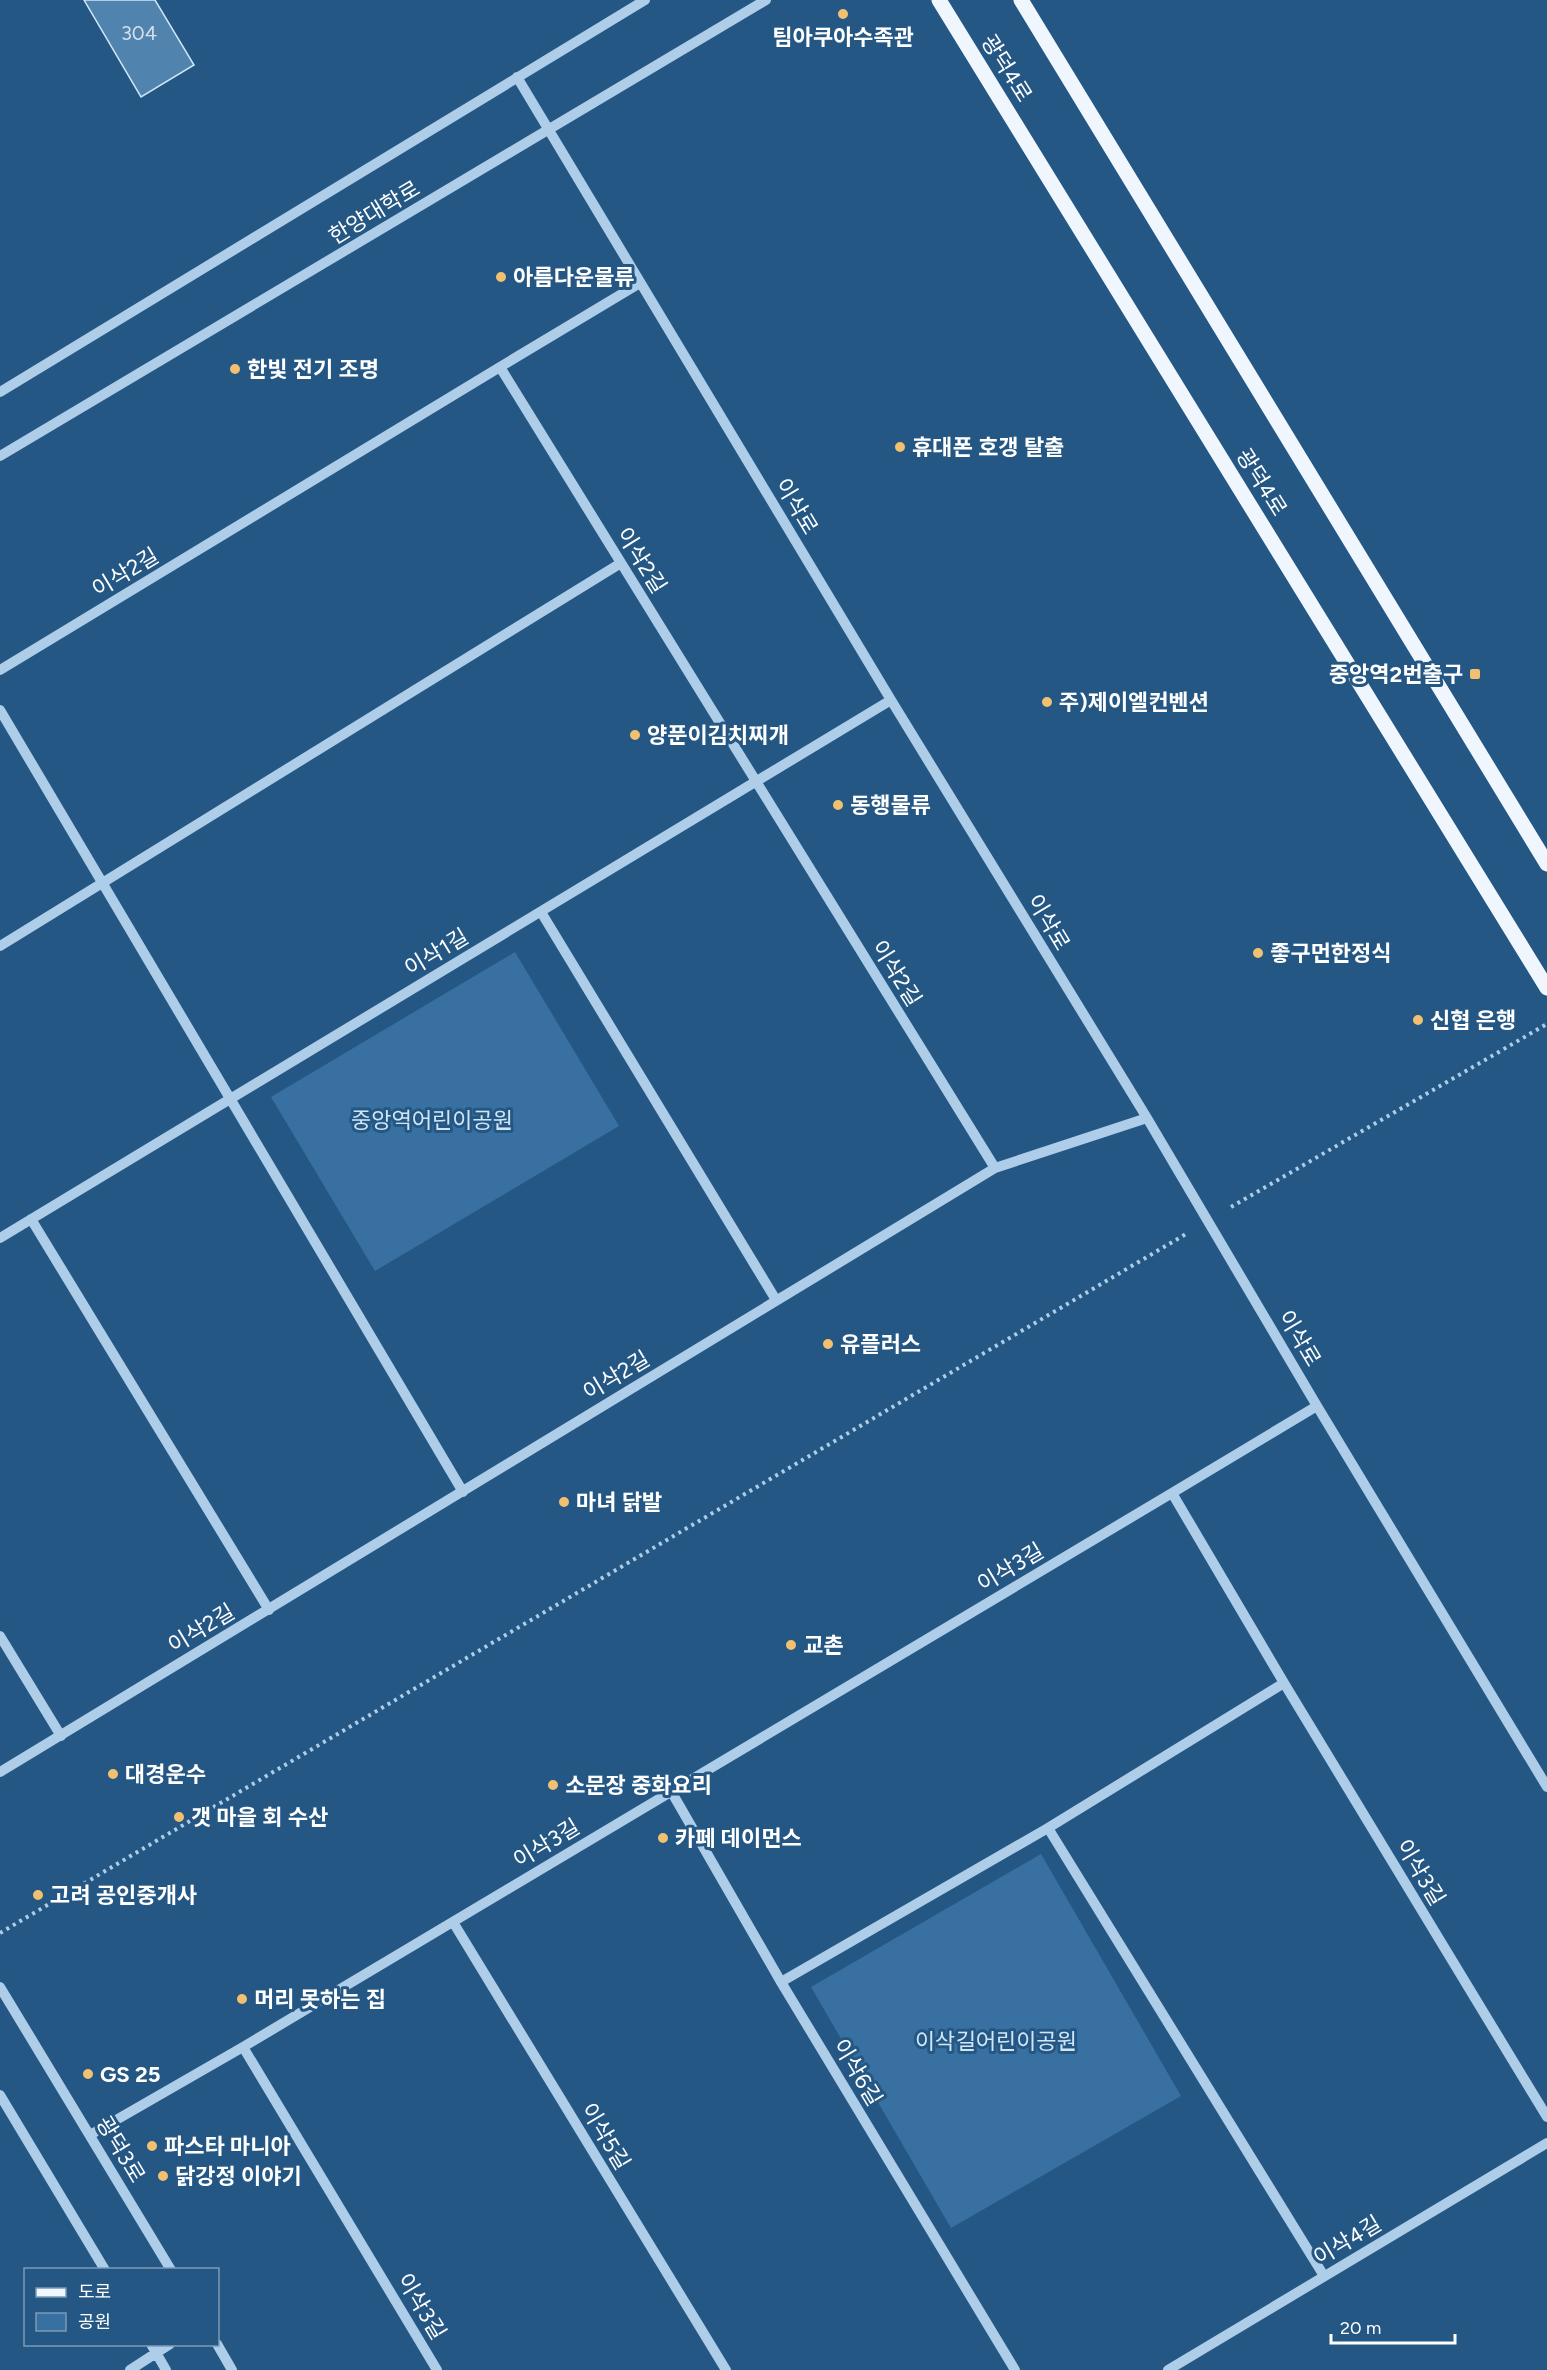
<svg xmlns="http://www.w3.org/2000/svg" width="1547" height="2370" viewBox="0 0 1547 2370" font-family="Figtree,'Noto Sans KR',sans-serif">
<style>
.green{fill:#3871a1}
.building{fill:#5083ae;stroke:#d0e5f6;stroke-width:1.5}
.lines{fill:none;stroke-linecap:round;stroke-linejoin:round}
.path{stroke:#adcde8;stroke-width:4;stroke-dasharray:3 4.5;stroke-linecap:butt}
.minor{stroke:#adcde8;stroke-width:10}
.major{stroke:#eff6fe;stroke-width:15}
.poi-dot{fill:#f2c070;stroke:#245784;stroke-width:2}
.labels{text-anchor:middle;stroke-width:6;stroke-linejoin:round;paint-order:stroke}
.number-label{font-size:20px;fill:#d3e0eb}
.poi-label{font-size:22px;font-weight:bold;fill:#fff;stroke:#245784;text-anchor:start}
.street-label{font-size:22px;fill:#fff;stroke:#245784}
.park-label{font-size:22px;fill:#d0e5f6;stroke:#245784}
</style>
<rect width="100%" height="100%" fill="#245784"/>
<path class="green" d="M515,952L619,1126L375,1271L271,1097Z
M1041,1854L1181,2096L951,2228L811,1987Z"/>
<path class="building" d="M84,0H155L194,65L141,97Z"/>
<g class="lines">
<path class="path" d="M1231,1207L1547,1024
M0,1933L1186,1234"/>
<path class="minor" d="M517,77L891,700L1147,1118L1317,1406L1547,1787
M500,367L640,283
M0,392L645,0
M0,456L766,0
M0,670L500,367L995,1168L0,1772
M0,710L463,1492
M541,912L776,1300
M0,946L621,563
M995,1168L1147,1118
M31,1219L269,1610
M0,1238L891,700
M1172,1493L1317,1406
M0,1636L61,1736
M671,1791L781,1982L1015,2370
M1048,1828L1324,2276
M453,1922L726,2370
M781,1982L1048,1828L1284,1683
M0,1987L171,2270
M243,2047L437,2370
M0,2095L105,2270
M90,2135L243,2047L1172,1493L1284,1683L1547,2117
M151,2344L166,2370
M217,2344L232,2370
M130,2370L170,2344
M1168,2370L1547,2143"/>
<path class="major" d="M939,0L1547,988
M1021,0L1547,864"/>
</g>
<g class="poi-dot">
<circle cx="843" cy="14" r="6"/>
<circle cx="501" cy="277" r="6"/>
<circle cx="235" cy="369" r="6"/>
<circle cx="900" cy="447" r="6"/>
<rect x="1469" y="668" width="12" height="12" rx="3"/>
<circle cx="1047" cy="702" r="6"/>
<circle cx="635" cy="735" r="6"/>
<circle cx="838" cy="805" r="6"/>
<circle cx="1258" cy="953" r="6"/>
<circle cx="1418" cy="1020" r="6"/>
<circle cx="828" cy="1344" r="6"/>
<circle cx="564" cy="1502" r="6"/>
<circle cx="791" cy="1645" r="6"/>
<circle cx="113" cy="1774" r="6"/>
<circle cx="553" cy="1785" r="6"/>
<circle cx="179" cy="1817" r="6"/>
<circle cx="663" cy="1838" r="6"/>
<circle cx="38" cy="1895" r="6"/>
<circle cx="242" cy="1999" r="6"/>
<circle cx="88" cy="2074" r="6"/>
<circle cx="152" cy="2146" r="6"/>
<circle cx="163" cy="2176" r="6"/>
</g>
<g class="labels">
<g class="number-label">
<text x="139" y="40">304</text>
</g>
<g class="poi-label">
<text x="843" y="45" text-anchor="middle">팀아쿠아수족관</text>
<text x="513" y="285">아름다운물류</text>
<text x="247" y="377">한빛 전기 조명</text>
<text x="912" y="455">휴대폰 호갱 탈출</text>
<text x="1463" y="682" text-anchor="end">중앙역2번출구</text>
<text x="1059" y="710">주)제이엘컨벤션</text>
<text x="647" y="743">양푼이김치찌개</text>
<text x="850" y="813">동행물류</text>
<text x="1270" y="961">좋구먼한정식</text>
<text x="1430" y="1028">신협 은행</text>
<text x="840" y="1352">유플러스</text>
<text x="576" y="1510">마녀 닭발</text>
<text x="803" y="1653">교촌</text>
<text x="125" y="1782">대경운수</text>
<text x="565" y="1793">소문장 중화요리</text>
<text x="191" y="1825">갯 마을 회 수산</text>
<text x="675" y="1846">카페 데이먼스</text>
<text x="50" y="1903">고려 공인중개사</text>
<text x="254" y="2007">머리 못하는 집</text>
<text x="100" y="2082">GS 25</text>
<text x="164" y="2154">파스타 마니아</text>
<text x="175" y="2184">닭강정 이야기</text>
</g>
<g class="street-label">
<text transform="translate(1007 68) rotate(58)" y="8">광덕4로</text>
<text transform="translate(374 212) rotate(-31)" y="8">한양대학로</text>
<text transform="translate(1262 482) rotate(58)" y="8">광덕4로</text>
<text transform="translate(797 506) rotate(59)" y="8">이삭로</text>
<text transform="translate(642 560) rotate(58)" y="8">이삭2길</text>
<text transform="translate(125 572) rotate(-31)" y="8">이삭2길</text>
<text transform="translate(1049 922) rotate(59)" y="8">이삭로</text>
<text transform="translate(436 952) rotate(-31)" y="8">이삭1길</text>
<text transform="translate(897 973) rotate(58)" y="8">이삭2길</text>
<text transform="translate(1300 1338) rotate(59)" y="8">이삭로</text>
<text transform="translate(616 1375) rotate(-31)" y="8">이삭2길</text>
<text transform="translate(1010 1567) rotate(-31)" y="8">이삭3길</text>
<text transform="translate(201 1628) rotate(-31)" y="8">이삭2길</text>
<text transform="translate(546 1843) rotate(-31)" y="8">이삭3길</text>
<text transform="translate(1421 1872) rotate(59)" y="8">이삭3길</text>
<text transform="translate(858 2072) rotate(59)" y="8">이삭6길</text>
<text transform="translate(606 2136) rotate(59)" y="8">이삭5길</text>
<text transform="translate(121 2149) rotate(59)" y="8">광덕3로</text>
<text transform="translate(1347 2240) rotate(-31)" y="8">이삭4길</text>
<text transform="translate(422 2306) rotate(59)" y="8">이삭3길</text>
</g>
<g class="park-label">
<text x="432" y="1128">중앙역어린이공원</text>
<text x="996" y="2049">이삭길어린이공원</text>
</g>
</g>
<rect x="24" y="2268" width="195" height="78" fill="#245784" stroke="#7c9ab5" stroke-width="1.5"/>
<rect x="36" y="2288" width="30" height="9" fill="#eff6fe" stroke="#7c9ab5" stroke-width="1.5"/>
<text x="78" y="2298" font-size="18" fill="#ffffff">도로</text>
<rect x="36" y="2313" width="30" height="18" fill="#3871a1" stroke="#7c9ab5" stroke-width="1.5"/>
<text x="78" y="2328" font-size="18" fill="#ffffff">공원</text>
<path d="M1331 2334v9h124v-9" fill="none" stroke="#ffffff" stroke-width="3"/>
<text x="1340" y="2334" font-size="18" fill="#ffffff" stroke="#245784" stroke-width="4.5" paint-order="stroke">20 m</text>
</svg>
